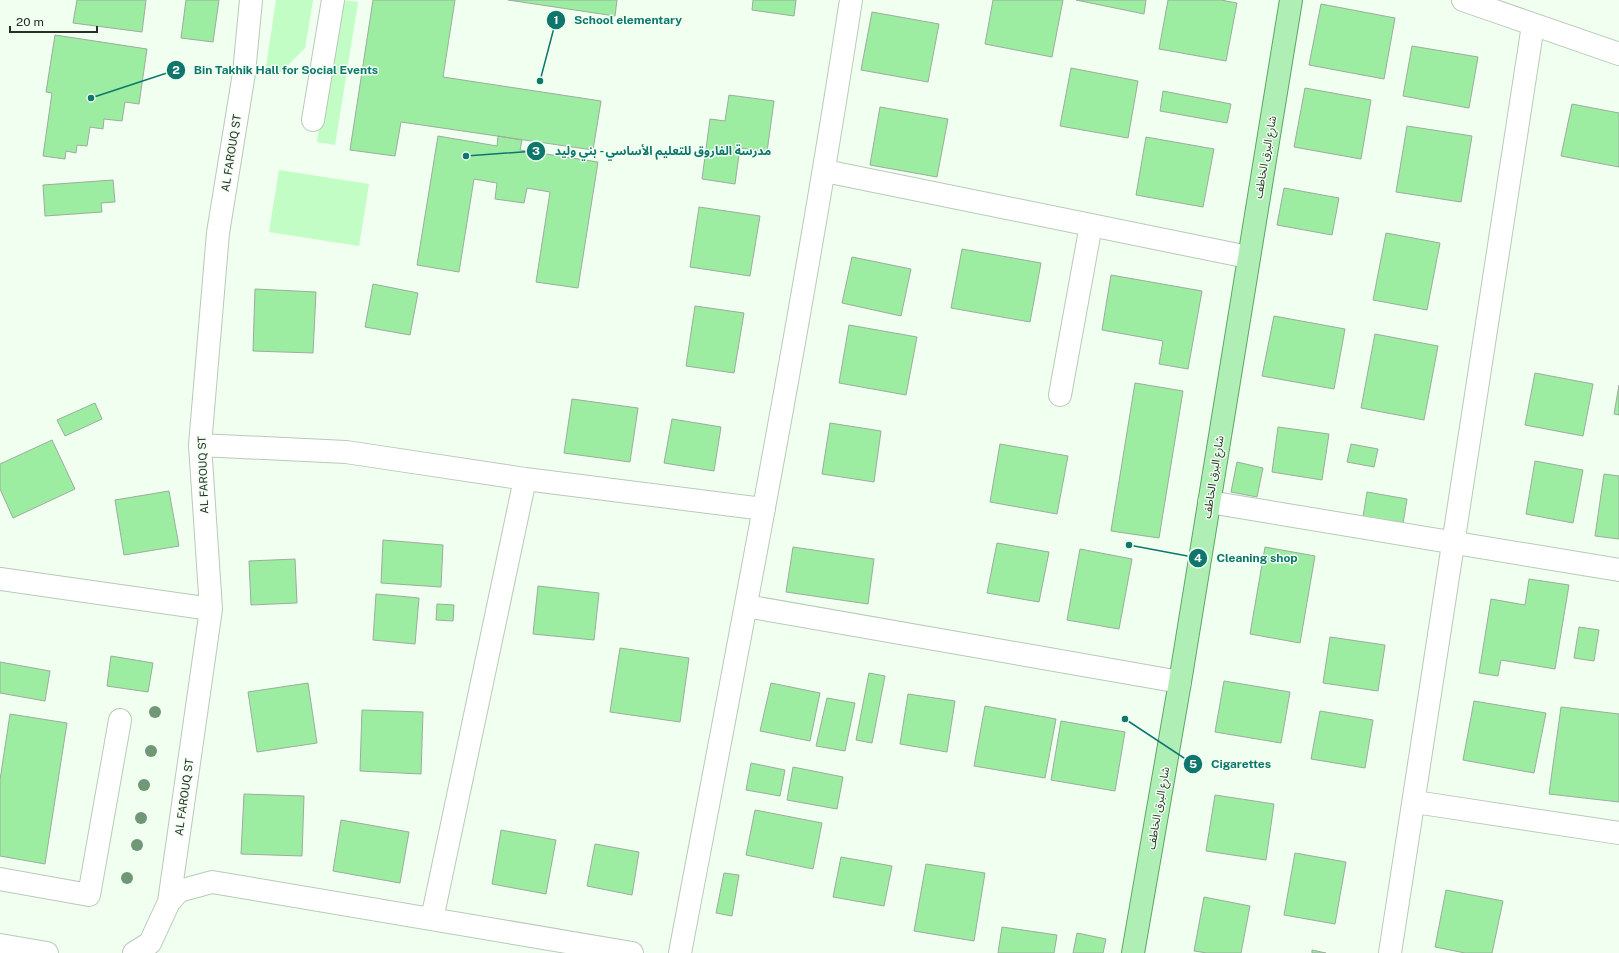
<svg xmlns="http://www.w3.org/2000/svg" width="1619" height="953" viewBox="0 0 1619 953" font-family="'Public Sans','Noto Sans Arabic',sans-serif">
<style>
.green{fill:#c1fdc4}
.building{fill:#9ceca2;stroke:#9cad9c}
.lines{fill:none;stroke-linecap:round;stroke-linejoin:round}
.minor-casing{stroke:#b9cab9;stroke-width:24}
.major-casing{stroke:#5da565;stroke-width:24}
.minor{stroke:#fff;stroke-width:22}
.major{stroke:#afefb6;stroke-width:22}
.tree{fill:#709776}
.labels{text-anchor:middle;stroke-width:3;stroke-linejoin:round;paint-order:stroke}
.street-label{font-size:11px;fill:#282f29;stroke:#f0fff0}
.leader{fill:none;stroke:#0f766e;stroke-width:1.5}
.callout-dot{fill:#0f766e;stroke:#f0fff0;stroke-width:1.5}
.mark-label{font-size:12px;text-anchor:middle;font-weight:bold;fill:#fff}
.callout-label{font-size:12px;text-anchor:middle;font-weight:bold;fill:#0f766e;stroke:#f0fff0;stroke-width:3;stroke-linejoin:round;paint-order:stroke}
</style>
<rect width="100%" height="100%" fill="#f0fff0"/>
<path class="green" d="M276,0H313L305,48L281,72L265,74Z
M339,0L358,2L335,145L317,142Z
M279,170L369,184L359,246L269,232Z"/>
<path class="building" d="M77,0H146L142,32L73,23Z
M186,0H219L213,42L181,38Z
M373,0H455L443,77L601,101L593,150L401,122L395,156L350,150Z
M508,0H617L615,16Z
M753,0H796L794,16L752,10Z
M993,0H1063L1052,57L985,44Z
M1076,0H1146L1144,14Z
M1168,0H1221L1237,3L1226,61L1159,49Z
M1321,4L1395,18L1384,79L1309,65Z
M872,12L939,24L928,82L861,70Z
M55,35L147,49L139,104L125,102L122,121L104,119L103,129L90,127L87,146L77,145L76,153L66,151L65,159L43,156L52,93L46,92Z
M1412,46L1478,57L1469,108L1403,96Z
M1071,68L1138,81L1128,138L1060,126Z
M1305,88L1371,100L1361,159L1294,147Z
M1163,91L1231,104L1227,123L1160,111Z
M729,95L774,101L767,152L740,148L735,184L702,179L710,119L725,121Z
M1572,104L1619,113V167L1561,156Z
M880,107L948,119L937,177L870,165Z
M1407,126L1472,136L1461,202L1396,192Z
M438,136L497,146L498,136L522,140L520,150L598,162L578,288L536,282L550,192L527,188L524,203L495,199L497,183L474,179L459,272L417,265Z
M1146,137L1214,149L1203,207L1136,195Z
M113,180L115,202L101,203L102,212L45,216L43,185Z
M1284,188L1339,198L1332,235L1277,225Z
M699,207L760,216L750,276L690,267Z
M1386,233L1440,243L1427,310L1373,300Z
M962,249L1041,263L1030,322L951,308Z
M852,257L911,269L901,316L842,303Z
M1111,275L1202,291L1188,369L1159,364L1163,341L1102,330Z
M373,284L418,293L410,335L365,327Z
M255,289L316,292L313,353L253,351Z
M695,306L744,313L734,373L686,366Z
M1274,316L1345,329L1334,389L1262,376Z
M849,325L917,337L906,395L839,383Z
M1375,334L1438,346L1424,420L1361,408Z
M1535,373L1593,384L1583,436L1525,425Z
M1135,383L1183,391L1159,538L1111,531Z
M1619,385V415L1614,414Z
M572,399L638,408L630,462L564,453Z
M95,403L102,419L65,436L57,420Z
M672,419L721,427L714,471L664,463Z
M830,423L881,431L874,482L822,474Z
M1278,427L1329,434L1322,480L1272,472Z
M52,440L75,489L13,518L0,489V464Z
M1000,444L1068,456L1057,514L990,502Z
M1351,444L1378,449L1374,467L1347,462Z
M1535,461L1583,470L1573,523L1526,514Z
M1237,462L1263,468L1257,497L1231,492Z
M1604,474L1619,476V539L1595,536Z
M169,491L179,546L124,555L115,500Z
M1367,492L1407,499L1402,530L1362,523Z
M383,540L443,545L441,587L381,583Z
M997,543L1049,552L1039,602L987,593Z
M793,547L874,559L868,604L786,592Z
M1265,547L1315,556L1300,643L1250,634Z
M1080,549L1132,559L1119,629L1067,620Z
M295,559L297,603L251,605L249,561Z
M1529,579L1569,585L1555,669L1501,660L1498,676L1479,673L1491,599L1525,605Z
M538,586L599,593L594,640L533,634Z
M376,594L419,598L415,644L373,640Z
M437,604L454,605L453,621L436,620Z
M1579,627L1599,630L1594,661L1574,658Z
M1330,637L1385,645L1378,691L1323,683Z
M620,648L689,658L680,722L610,712Z
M111,656L153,663L148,692L107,686Z
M0,662L50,671L45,701L0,693Z
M869,673L885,676L872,743L856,740Z
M1224,681L1290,692L1281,743L1215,732Z
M308,683L317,743L257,752L248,692Z
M771,683L820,693L810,741L760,731Z
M908,694L955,701L947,752L900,744Z
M827,698L855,703L845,751L816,746Z
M1474,701L1546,713L1534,773L1463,760Z
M985,706L1056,719L1045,778L974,766Z
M1561,707L1619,714V802L1549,794Z
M362,710L423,712L421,774L360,771Z
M1320,711L1373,720L1365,768L1311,759Z
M10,714L67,723L45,864L0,856V780Z
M1061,721L1125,732L1115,791L1051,780Z
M751,763L785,770L780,796L746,790Z
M793,767L843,777L837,809L787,800Z
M244,794L304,796L302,856L241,854Z
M1215,795L1274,804L1266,860L1206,851Z
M755,810L822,823L813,869L746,855Z
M341,820L409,832L400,883L333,871Z
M501,830L556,840L546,894L492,884Z
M595,844L639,852L632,895L587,886Z
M1295,853L1346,862L1335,924L1284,915Z
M841,857L892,866L884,906L833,897Z
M926,864L985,873L974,941L914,931Z
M724,873L739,875L732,916L716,913Z
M1446,890L1503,901L1492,953H1465L1435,947Z
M1204,897L1250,906L1241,953H1207L1194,951Z
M1002,927L1057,935L1054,953H998Z
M1077,933L1106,939L1103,953H1073Z
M1312,950L1326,953H1312Z"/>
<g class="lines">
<defs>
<path id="minor" d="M1463,0L1619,54
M313,120L333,0
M825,171L1248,257
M1060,395L1091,225
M200,445L346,452L525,479L764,509
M1209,502L1619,570
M0,579L211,609
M746,606L1180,682
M1415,802L1619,833
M0,879L89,895L120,720
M169,902L211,609L200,445L218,233L244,73L251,0
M432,919L525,479
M0,945L47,953
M134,953L150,943L169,902L179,891L212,882L632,953
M680,953C740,636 802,319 851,0
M1390,953L1533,25"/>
<path id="major" d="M1133,953L1180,682L1291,0"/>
</defs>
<use href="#minor" class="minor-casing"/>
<use href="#major" class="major-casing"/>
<use href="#minor" class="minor"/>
<use href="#major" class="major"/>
</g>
<g class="tree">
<circle cx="155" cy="712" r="6"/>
<circle cx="151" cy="751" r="6"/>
<circle cx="144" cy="785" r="6"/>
<circle cx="141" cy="818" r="6"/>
<circle cx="137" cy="845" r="6"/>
<circle cx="127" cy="878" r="6"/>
</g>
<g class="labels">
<g class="street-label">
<text transform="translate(231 153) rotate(-81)" y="4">AL FAROUQ ST</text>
<text transform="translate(1265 157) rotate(-80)" y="4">شارع البرق الخاطف</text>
<text transform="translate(203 475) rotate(-92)" y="4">AL FAROUQ ST</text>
<text transform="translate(1213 477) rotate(-81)" y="4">شارع البرق الخاطف</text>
<text transform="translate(184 797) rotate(-82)" y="4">AL FAROUQ ST</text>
<text transform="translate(1158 808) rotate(-80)" y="4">شارع البرق الخاطف</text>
</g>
</g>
<path class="leader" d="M540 81L556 20M91 98L176 70M466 156L536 151M1129 545L1198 558M1125 719L1193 764"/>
<g class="callout-dot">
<circle cx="540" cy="81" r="4"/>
<circle cx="91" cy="98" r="4"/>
<circle cx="466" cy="156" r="4"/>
<circle cx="1129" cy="545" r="4"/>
<circle cx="1125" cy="719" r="4"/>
<circle cx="556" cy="20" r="10"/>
<circle cx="176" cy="70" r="10"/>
<circle cx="536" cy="151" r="10"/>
<circle cx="1198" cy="558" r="10"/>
<circle cx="1193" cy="764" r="10"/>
</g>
<g class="mark-label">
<text x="556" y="24">1</text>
<text x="176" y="74">2</text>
<text x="536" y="155">3</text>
<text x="1198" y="562">4</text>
<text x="1193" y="768">5</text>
</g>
<g class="callout-label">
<text x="628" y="24">School elementary</text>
<text x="286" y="74">Bin Takhik Hall for Social Events</text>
<text x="663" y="155">مدرسة الفاروق للتعليم الأساسي - بني وليد</text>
<text x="1257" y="562">Cleaning shop</text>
<text x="1241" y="768">Cigarettes</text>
</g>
<path d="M10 26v6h87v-6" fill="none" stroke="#282f29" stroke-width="2"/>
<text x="16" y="26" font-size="12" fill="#282f29" stroke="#f0fff0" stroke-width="3" paint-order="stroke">20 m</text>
</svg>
